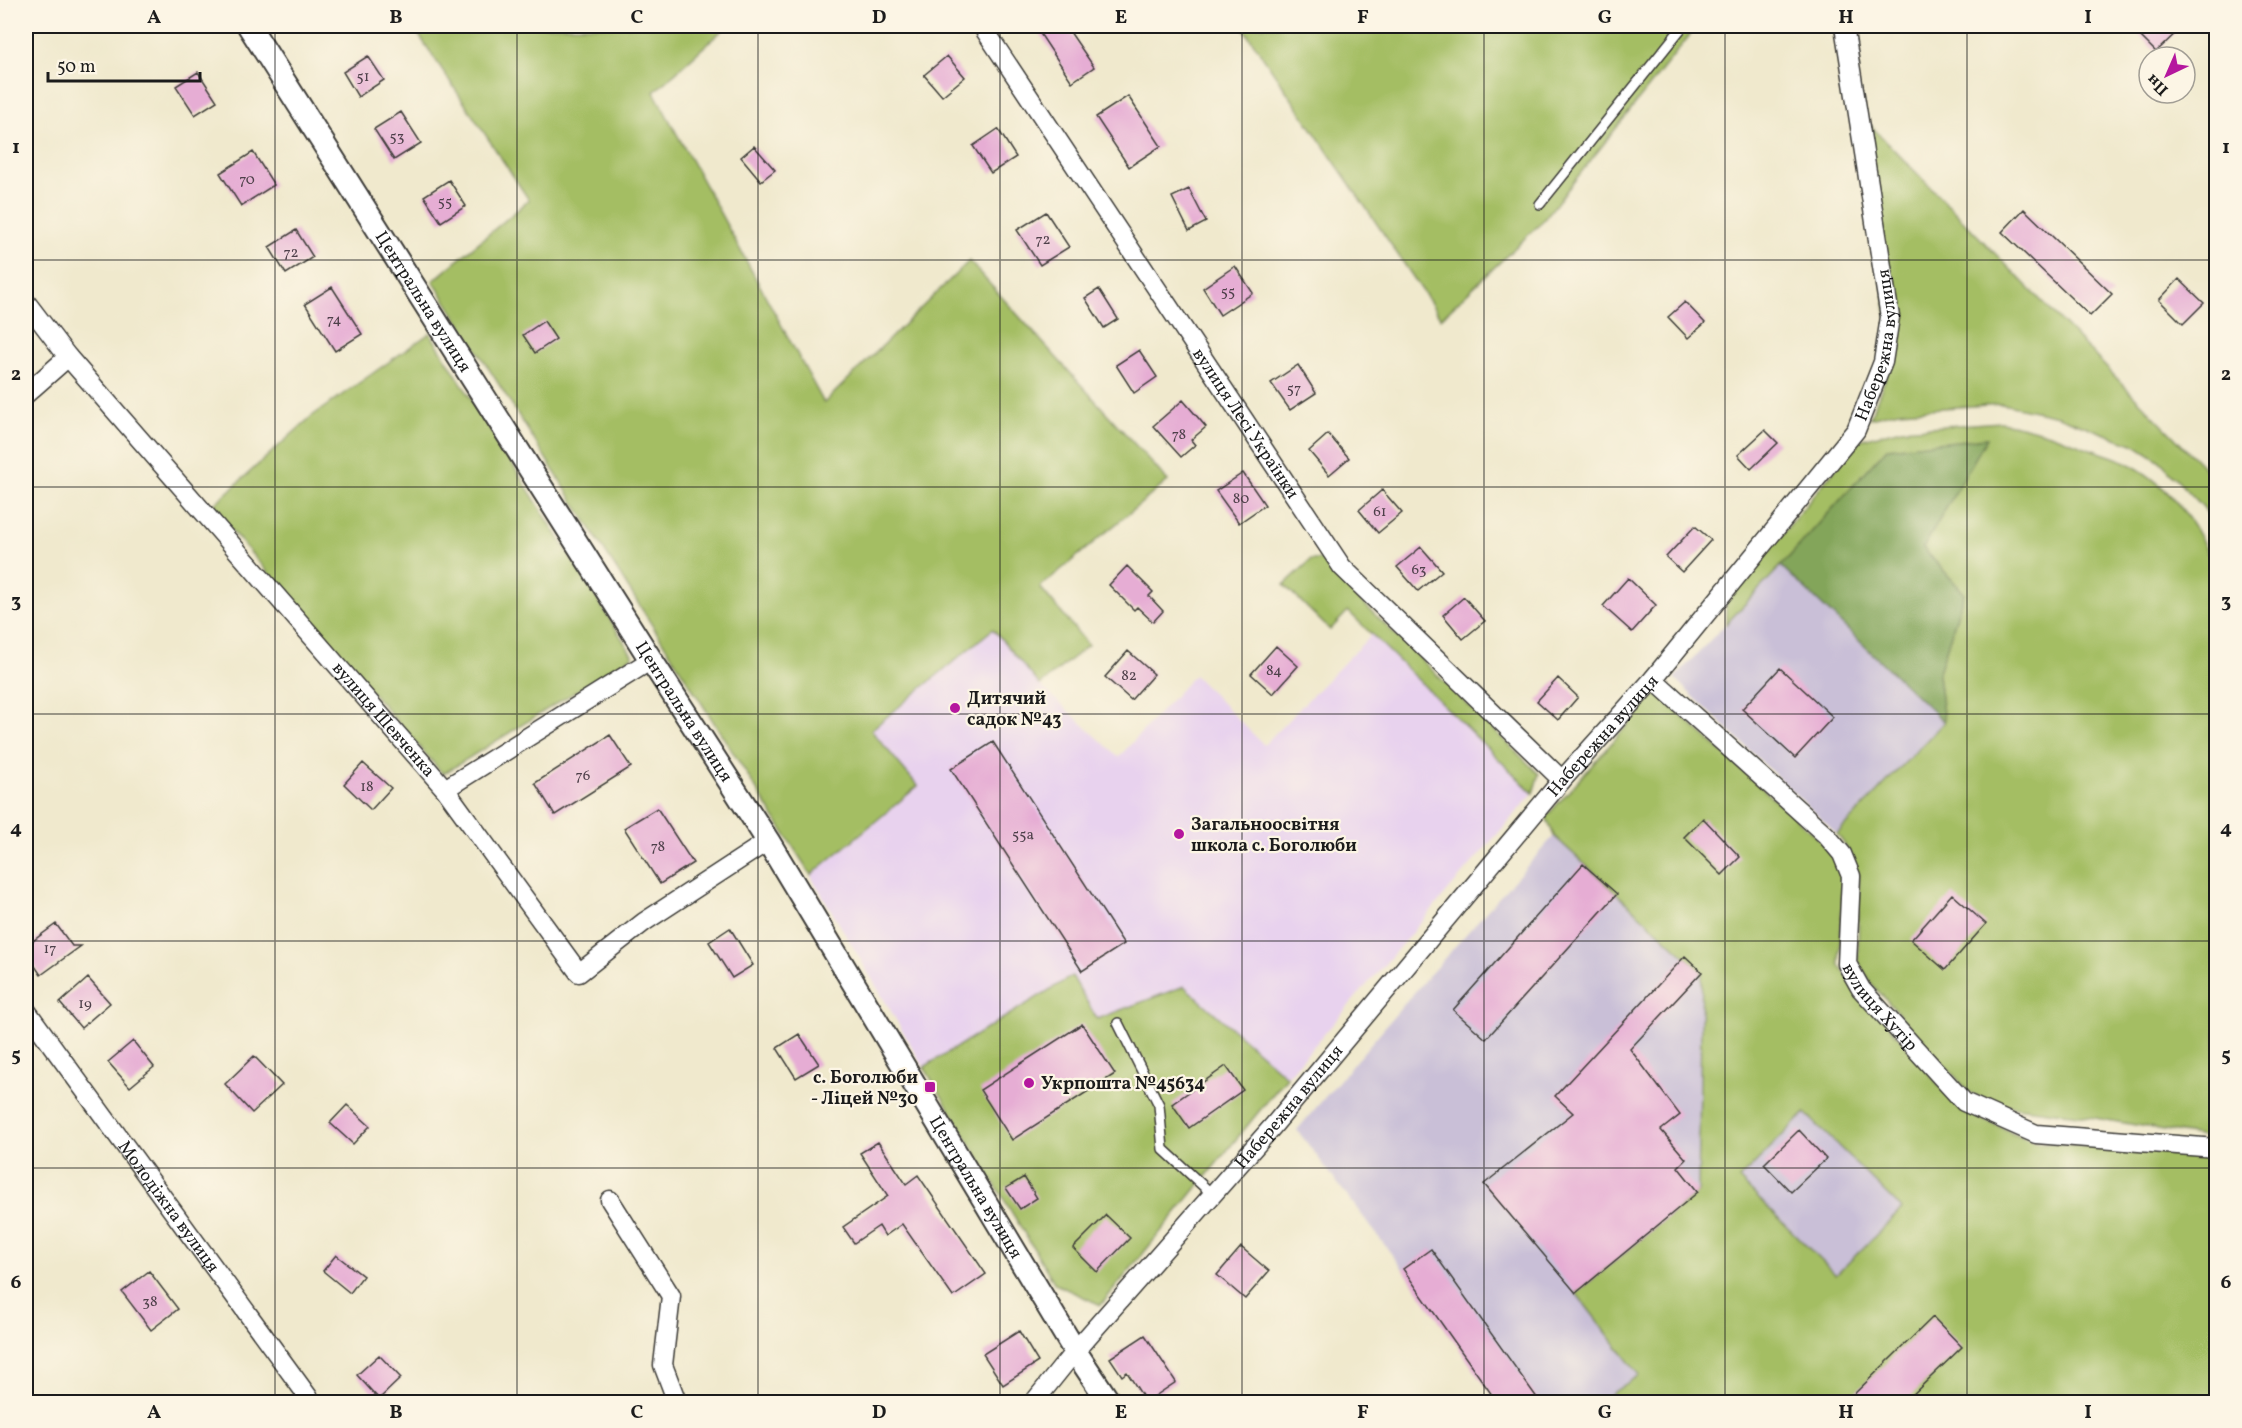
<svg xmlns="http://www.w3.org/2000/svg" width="2242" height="1428" viewBox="0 0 2242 1428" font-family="Vollkorn,serif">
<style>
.built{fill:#e8d2ee}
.industrial{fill:#c9bfd7}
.green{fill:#a4be64;stroke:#606d40;stroke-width:1.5;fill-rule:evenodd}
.forest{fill:#83a55a;stroke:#50603b;stroke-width:1.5}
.building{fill:#e6add4}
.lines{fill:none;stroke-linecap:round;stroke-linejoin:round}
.service-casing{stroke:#3c3b37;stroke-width:12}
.minor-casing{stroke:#3c3b37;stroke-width:21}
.tertiary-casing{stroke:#3c3b37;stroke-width:26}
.service{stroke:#fff;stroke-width:9}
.minor{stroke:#fff;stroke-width:18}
.tertiary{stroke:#fff;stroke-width:22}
.grid{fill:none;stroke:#1c1c1c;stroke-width:1.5;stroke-opacity:0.55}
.poi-dot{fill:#b5179e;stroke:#fcf5e5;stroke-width:2}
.labels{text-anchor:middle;stroke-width:4.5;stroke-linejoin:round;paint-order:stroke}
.number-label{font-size:15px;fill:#4e404a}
.street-label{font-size:18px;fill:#1c1c1c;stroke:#fcf5e5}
.poi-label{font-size:18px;font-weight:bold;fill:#1c1c1c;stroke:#fcf5e5;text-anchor:start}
.neatline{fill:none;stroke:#1c1c1c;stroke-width:2}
.grid-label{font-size:20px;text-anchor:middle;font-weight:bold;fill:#1c1c1c}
</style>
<rect width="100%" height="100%" fill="#fcf5e5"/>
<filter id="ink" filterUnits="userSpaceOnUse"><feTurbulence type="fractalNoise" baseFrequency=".0167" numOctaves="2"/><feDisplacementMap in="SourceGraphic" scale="12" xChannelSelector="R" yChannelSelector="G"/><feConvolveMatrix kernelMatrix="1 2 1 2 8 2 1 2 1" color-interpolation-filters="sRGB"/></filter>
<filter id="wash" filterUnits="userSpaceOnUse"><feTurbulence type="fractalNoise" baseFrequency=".008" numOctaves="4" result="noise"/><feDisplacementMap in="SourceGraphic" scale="24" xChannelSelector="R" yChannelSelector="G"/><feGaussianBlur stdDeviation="1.35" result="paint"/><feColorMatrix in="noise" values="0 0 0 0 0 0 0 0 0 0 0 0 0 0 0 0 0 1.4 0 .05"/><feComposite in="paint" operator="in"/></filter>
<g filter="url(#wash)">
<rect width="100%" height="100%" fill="#f0e9cd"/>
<path class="built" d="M993,629L1040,685L1119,757L1194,675L1264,745L1372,634L1533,793L1287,1077L1184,987L1096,1020L1072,977L924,1067L811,876L918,787L871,730Z"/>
<path class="industrial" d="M1781,566L1944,722L1837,834L1674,678Z
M1554,836L1702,972L1698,1192L1576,1293L1639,1375L1599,1402H1497L1403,1269L1297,1130L1424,981Z
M1805,1113L1902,1209L1836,1275L1739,1179Z"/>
<path class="green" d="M413,26H727L654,92L824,403L969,261L1168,481L1040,587L1088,645L1040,685L993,629L871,730L918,786L811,875L433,281L529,200Z
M1242,26H1697L1541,223L1441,318Z
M1867,122L2216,480V527L2204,508L2160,461L2137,446L2058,416L2002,404L1899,411L1870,418L1891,364Z
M430,333L633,656L443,774L211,507L312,416Z
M2001,422C2032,427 2059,437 2088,448C2102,454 2118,457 2131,465C2173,487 2201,530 2216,574V1139L2078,1115L2001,1105L1970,1093L1871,983L1858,961L1859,875L1848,849L1837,834L1944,722L1938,675L1964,593L1923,548L1986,439L1887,448L1781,566L1726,624V603L1859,440L1901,429Z
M1311,560H1323L1333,574L1539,774L1533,793L1348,611L1330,630L1284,585Z
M1656,693L1820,840L1835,858L1843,878L1839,966L1959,1109L2034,1142L2216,1156V1397L2208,1402H1599L1639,1375L1576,1293L1698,1192L1702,972L1554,836L1546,817ZM1805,1113L1902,1209L1836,1275L1739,1179Z
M1072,976L1097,1019L1184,986L1287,1077L1101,1305L1055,1284L924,1067Z"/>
<path class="forest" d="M1987,438L1923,548L1964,593L1938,675L1944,722L1781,566L1887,448Z"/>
<g id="blocks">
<path class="building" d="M1035,26H1066L1094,67L1072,82Z
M2130,26H2183L2156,52Z
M368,56L384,80L358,97L343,72Z
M947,56L965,77L942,96L924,75Z
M198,72L217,101L195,115L176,86Z
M1128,96L1161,146L1129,167L1096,117Z
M401,112L421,143L394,160L374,129Z
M998,129L1016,157L991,173L973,146Z
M754,146L775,170L761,181L741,157Z
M253,152L274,185L241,206L220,173Z
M449,180L466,206L441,222L424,196Z
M1189,189L1206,222L1189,231L1172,197Z
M2024,209L2112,294L2090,316L2002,232Z
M1046,212L1069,247L1040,265L1017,230Z
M296,230L313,257L286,274L269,247Z
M1235,266L1253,293L1220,315L1203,288Z
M2179,279L2204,303L2183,324L2159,300Z
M332,287L362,334L335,351L305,304Z
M1099,289L1118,319L1104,328L1085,298Z
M1685,302L1705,323L1688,338L1668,317Z
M544,321L556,339L535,353L523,335Z
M1139,350L1157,377L1134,393L1116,365Z
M1298,365L1316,393L1290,410L1271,383Z
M1183,400L1206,427L1191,440L1195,445L1181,457L1153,426Z
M1765,430L1778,443L1751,469L1738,455Z
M1328,434L1349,458L1329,475L1309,451Z
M1243,473L1265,505L1239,523L1216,491Z
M1382,490L1402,513L1378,533L1359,510Z
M1695,526L1711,540L1682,572L1666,557Z
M1421,547L1442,571L1418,591L1397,567Z
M1127,566L1153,592L1149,596L1163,611L1153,622L1137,607L1134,610L1109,585Z
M1628,578L1656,605L1632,632L1603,606Z
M1464,597L1485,621L1463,639L1443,615Z
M1276,646L1298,666L1273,694L1251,674Z
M1128,651L1154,674L1131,700L1105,677Z
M1780,668L1833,717L1795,758L1742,709Z
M1558,678L1578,697L1558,720L1537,701Z
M610,735L631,767L555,815L535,783Z
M993,742L1124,944L1082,971L951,769Z
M363,763L391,788L371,810L344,784Z
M657,808L693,863L660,884L624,828Z
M1703,818L1740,857L1722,875L1684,837Z
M1583,864L1617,894L1486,1039L1453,1010Z
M1952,894L1986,924L1945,970L1911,940Z
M56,924L72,946H81L41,975L26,953V946Z
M730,928L753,965L732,978L709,942Z
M1685,956L1702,972L1630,1049L1680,1115L1661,1130L1686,1159L1678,1167L1698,1192L1576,1293L1484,1184L1573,1113L1555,1096Z
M88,978L110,1003L81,1028L60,1003Z
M1082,1024L1115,1074L1012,1140L980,1090Z
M799,1034L819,1064L796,1078L777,1048Z
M133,1041L154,1067L130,1087L108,1062Z
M254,1056L282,1085L252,1113L225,1084Z
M1226,1066L1243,1090L1189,1128L1172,1104Z
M347,1105L370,1126L353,1144L330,1123Z
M1799,1130L1826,1159L1791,1192L1764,1164Z
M878,1142L906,1184L918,1175L986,1274L953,1297L902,1224L885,1236L879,1226L854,1243L843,1227L888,1196L860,1153Z
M1024,1177L1037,1198L1020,1209L1006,1188Z
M1106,1215L1130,1238L1097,1272L1073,1248Z
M1241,1247L1269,1271L1245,1299L1217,1275Z
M1431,1249L1540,1402H1497L1403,1269Z
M336,1255L363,1276L350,1293L323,1271Z
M149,1271L178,1309L151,1330L122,1292Z
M1933,1317L1962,1347L1905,1402H1846Z
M1019,1331L1038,1362L1003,1385L983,1354Z
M1145,1335L1176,1382L1146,1402L1127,1372L1122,1376L1110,1358Z
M379,1355L401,1378L379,1399L357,1375Z"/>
</g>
</g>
<g filter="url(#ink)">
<use href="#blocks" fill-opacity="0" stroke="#3c3b37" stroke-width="1.5"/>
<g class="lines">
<defs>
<path id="service" d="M1540,204L1683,26
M1118,1023L1159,1105L1163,1149L1213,1195"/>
<g id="minor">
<path id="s1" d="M982,26L1342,567L1562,780"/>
<path id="s2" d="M26,302L68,357L445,789L579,973L644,922L768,841"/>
<path d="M26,394L68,357"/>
<path id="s3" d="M1653,679L1826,835L1842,854L1851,876L1847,964L1861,989L1964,1102L2036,1134L2216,1148"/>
<path d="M445,789L651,660"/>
<path id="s4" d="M26,1010L312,1402"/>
<path d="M610,1200L671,1296L663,1365L677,1402"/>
<path id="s5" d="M1034,1402L1075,1351L1273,1126L1562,780L1653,679L1856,430L1883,362L1890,317L1844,26"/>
</g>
<g id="tertiary">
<path id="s6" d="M249,26L651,660L768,841L1075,1351L1109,1402"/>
</g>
</defs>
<use href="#service" class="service-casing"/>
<use href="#minor" class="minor-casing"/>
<use href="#tertiary" class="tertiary-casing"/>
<use href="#service" class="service"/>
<use href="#minor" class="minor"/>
<use href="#tertiary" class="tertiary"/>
</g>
</g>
<path class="grid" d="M275,26V1402M517,26V1402M758,26V1402M1000,26V1402M1242,26V1402M1484,26V1402M1725,26V1402M1967,26V1402M26,260H2216M26,487H2216M26,714H2216M26,941H2216M26,1168H2216"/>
<g class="poi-dot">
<circle cx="955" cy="708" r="6"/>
<circle cx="1179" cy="834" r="6"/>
<circle cx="1029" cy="1083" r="6"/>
<rect x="924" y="1081" width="12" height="12" rx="3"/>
</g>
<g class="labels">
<g class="number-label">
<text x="363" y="81">51</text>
<text x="397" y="141">53</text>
<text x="247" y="184">70</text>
<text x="445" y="206">55</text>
<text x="1043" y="244">72</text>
<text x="291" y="257">72</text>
<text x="1228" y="296">55</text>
<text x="334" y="324">74</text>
<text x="1294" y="393">57</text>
<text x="1179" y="439">78</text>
<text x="1241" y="503">80</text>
<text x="1380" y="516">61</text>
<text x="1419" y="574">63</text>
<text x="1274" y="675">84</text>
<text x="1129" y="680">82</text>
<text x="583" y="780">76</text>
<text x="367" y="791">18</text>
<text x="1023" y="839">55а</text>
<text x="658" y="851">78</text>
<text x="50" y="953">17</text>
<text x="85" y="1008">19</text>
<text x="150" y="1306">38</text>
</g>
<g class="street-label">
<text dy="6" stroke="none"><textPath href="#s6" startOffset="326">Центральна вулиця</textPath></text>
<text dy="6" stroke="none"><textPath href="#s5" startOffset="1362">Набережна вулиця</textPath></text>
<text dy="6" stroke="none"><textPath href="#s1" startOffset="477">вулиця Лесі Українки</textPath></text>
<text dy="6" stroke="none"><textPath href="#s6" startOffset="812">Центральна вулиця</textPath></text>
<text dy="6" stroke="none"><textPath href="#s2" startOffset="550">вулиця Шевченка</textPath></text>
<text dy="6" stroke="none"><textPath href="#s5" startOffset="876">Набережна вулиця</textPath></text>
<text dy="6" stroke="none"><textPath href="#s3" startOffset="424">вулиця Хутір</textPath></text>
<text dy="6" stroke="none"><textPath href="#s5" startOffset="390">Набережна вулиця</textPath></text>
<text dy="6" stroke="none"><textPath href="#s6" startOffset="1370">Центральна вулиця</textPath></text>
<text dy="6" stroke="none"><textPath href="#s4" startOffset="243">Молодіжна вулиця</textPath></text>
</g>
<g class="poi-label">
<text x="967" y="704">Дитячий<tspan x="967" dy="21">садок №43</tspan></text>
<text x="1191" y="830">Загальноосвітня<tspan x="1191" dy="21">школа с. Боголюби</tspan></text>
<text x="918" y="1083" text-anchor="end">с. Боголюби<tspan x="918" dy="21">- Ліцей №30</tspan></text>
<text x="1041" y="1089">Укрпошта №45634</text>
</g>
</g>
<rect width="2242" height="1428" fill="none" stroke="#fcf5e5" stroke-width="66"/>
<g transform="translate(2167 75) rotate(224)"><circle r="28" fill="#fcf5e5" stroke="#a29e95" stroke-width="1.5"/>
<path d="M0-4.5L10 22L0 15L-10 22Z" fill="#b5179e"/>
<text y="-9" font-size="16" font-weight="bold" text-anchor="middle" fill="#1c1c1c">Пн</text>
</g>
<path d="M48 72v9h152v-9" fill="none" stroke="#1c1c1c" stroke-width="3"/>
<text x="57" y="72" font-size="18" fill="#1c1c1c" stroke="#fcf5e5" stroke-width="4.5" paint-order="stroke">50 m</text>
<rect x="33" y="33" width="2176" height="1362" class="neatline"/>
<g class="grid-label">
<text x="154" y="23">A</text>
<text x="396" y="23">B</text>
<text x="637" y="23">C</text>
<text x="879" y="23">D</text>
<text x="1121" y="23">E</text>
<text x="1363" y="23">F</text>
<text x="1605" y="23">G</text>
<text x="1846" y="23">H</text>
<text x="2088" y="23">I</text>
<text x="16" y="153">1</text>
<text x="2226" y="153">1</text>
<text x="16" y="380">2</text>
<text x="2226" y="380">2</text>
<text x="16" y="607">3</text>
<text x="2226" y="607">3</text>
<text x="16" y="834">4</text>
<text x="2226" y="834">4</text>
<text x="16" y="1061">5</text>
<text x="2226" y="1061">5</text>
<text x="16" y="1288">6</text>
<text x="2226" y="1288">6</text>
<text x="154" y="1418">A</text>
<text x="396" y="1418">B</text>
<text x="637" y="1418">C</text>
<text x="879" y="1418">D</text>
<text x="1121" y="1418">E</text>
<text x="1363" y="1418">F</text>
<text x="1605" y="1418">G</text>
<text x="1846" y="1418">H</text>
<text x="2088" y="1418">I</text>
</g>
</svg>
